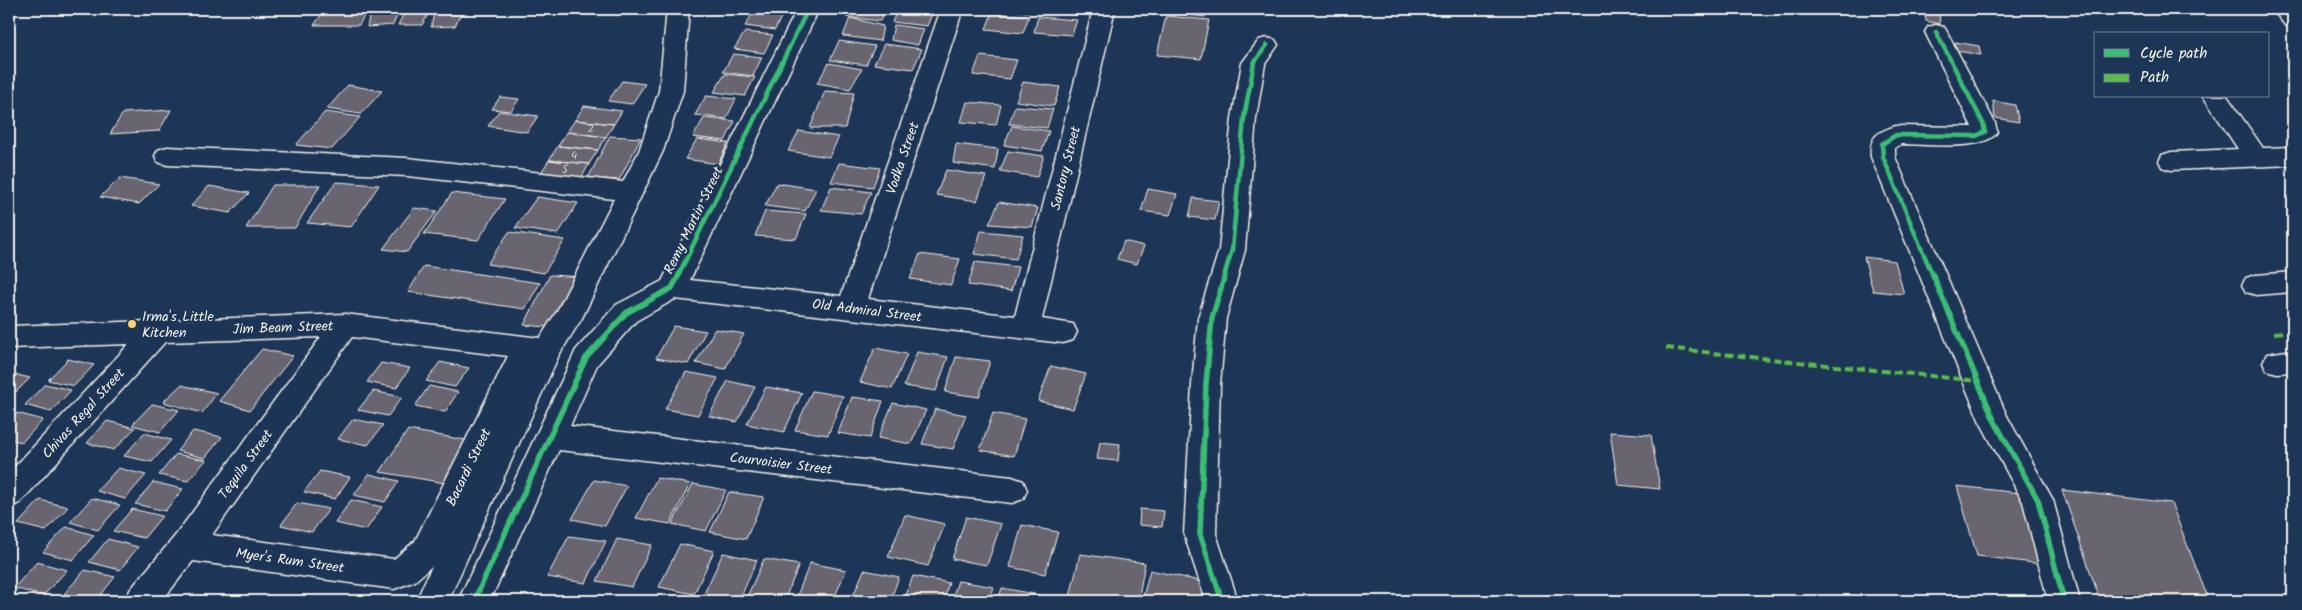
<svg xmlns="http://www.w3.org/2000/svg" width="2302" height="610" viewBox="0 0 2302 610" font-family="Kalam,sans-serif">
<style>
.building{fill:#676571;stroke:#f4f1e8}
.lines{fill:none;stroke-linecap:round;stroke-linejoin:round}
.minor-casing{stroke:#f4f1e8;stroke-width:3}
.minor{fill:#1d3557;fill-rule:evenodd}
.quiet{stroke:#5cbc4b;stroke-width:4;stroke-dasharray:8 4;stroke-linecap:butt}
.cycleway-far1-casing{stroke:#1d3557;stroke-width:7}
.cycleway-casing{stroke:#1d3557;stroke-width:9}
.cycleway-far1{stroke:#3abd76;stroke-width:4.5}
.cycleway{stroke:#3abd76;stroke-width:5.5}
.poi-dot{fill:#ffd166;stroke:#1d3557;stroke-width:2}
.labels{text-anchor:middle;stroke-width:5;stroke-linejoin:round;paint-order:stroke}
.number-label{font-size:11px;fill:#d1ceca}
.street-label{font-size:14px;fill:#f4f1e8;stroke:#1d3557}
.poi-label{font-size:14px;fill:#f4f1e8;stroke:#1d3557;text-anchor:start}
</style>
<rect width="100%" height="100%" fill="#1d3557"/>
<filter id="ink" filterUnits="userSpaceOnUse"><feTurbulence type="fractalNoise" baseFrequency=".02" numOctaves="2"/><feDisplacementMap in="SourceGraphic" scale="10" xChannelSelector="R" yChannelSelector="G"/><feConvolveMatrix kernelMatrix="1 2 1 2 8 2 1 2 1" color-interpolation-filters="sRGB"/></filter>
<g filter="url(#ink)">
<path class="building" d="M326,9H368L359,25H314Z
M371,9H400L393,25L367,27Z
M406,9H431L422,25H398Z
M435,9H463L455,26L431,27Z
M850,9H886L880,21L846,17Z
M898,9H934L927,26L892,22Z
M997,9H1032L1031,12Z
M1040,9H1079L1077,15L1039,11Z
M1168,9H1207L1205,17L1167,12Z
M1316,9H1352V13Z
M755,10L783,13L775,30L745,26Z
M1924,11L1939,13L1940,24L1926,21Z
M992,13L1029,16L1023,33L986,29Z
M1166,16L1209,20L1201,59L1157,55Z
M1038,17L1077,20L1072,35L1034,32Z
M850,18L883,26L880,41L843,36Z
M894,25L924,29L918,45L891,40Z
M745,32L773,35L764,53L734,49Z
M839,41L875,46L866,65L830,60Z
M1955,42L1979,46L1981,55L1957,51Z
M884,44L922,49L913,69L874,64Z
M733,54L762,57L753,76L723,72Z
M980,56L1017,60L1010,79L973,75Z
M829,63L862,69L850,89L817,83Z
M725,74L755,77L745,96L714,92Z
M622,81L645,84L632,104L608,101Z
M1023,82L1060,87L1054,106L1016,101Z
M348,85L382,91L361,114L327,109Z
M825,91L854,93L845,128H810Z
M706,96L736,99L726,119L695,115Z
M500,97L519,99L511,111L492,109Z
M1993,101L2015,105L2019,122L1995,118Z
M967,102L1001,105L996,125L961,122Z
M584,106L622,111L614,124L575,120Z
M1015,106L1053,109L1047,128L1009,124Z
M171,110L159,131L110,134L123,113Z
M499,111L538,116L527,132L488,126Z
M325,112L360,117L332,149L296,145Z
M704,118L735,121L725,141L693,137Z
M575,120L614,124L606,137L567,132Z
M1012,126L1049,131L1042,151L1004,145Z
M799,131L839,137L829,157L788,151Z
M567,132L606,137L598,150L558,146Z
M610,136L641,138L619,180L588,178Z
M697,139L728,143L718,164L685,159Z
M956,144L998,149L995,169L953,163Z
M558,146L598,150L589,164L549,160Z
M1008,151L1044,156L1037,177L1000,171Z
M549,160L589,164L581,179L540,174Z
M839,163L880,168L873,187L831,182Z
M946,170L986,176L977,201L936,195Z
M120,178L159,184L139,204L100,197Z
M336,182L379,185L351,227L307,223Z
M777,183L816,189L805,211L765,206Z
M273,185H320L295,228H246Z
M209,186L249,193L230,213L191,206Z
M831,187L871,192L861,214L821,210Z
M1148,189L1177,194L1170,215L1141,211Z
M452,193L505,199L478,240L424,234Z
M537,197L578,203L558,234L515,228Z
M1193,198L1219,201L1215,220L1189,217Z
M999,202L1038,208L1032,227L989,224Z
M414,208L437,211L407,252L383,249Z
M765,211L806,214L796,239L755,236Z
M981,231L1023,235L1016,259L974,254Z
M509,232L565,240L544,273L487,264Z
M1124,241L1144,246L1137,264L1117,259Z
M920,254L960,259L951,285L910,279Z
M1864,257L1895,261L1904,294L1873,291Z
M975,262L1018,267L1011,291L968,285Z
M424,266L540,283L525,309L408,292Z
M550,275L584,277L559,328L524,325Z
M674,326L706,331L688,364L656,358Z
M715,329L744,334L725,369L696,363Z
M875,348L907,354L892,389L860,382Z
M262,349L293,356L250,410L219,401Z
M917,352L948,357L936,391L904,386Z
M956,357L990,361L979,397L945,392Z
M68,359L94,365L74,386L48,380Z
M440,362L469,368L455,387L426,381Z
M381,363L410,368L396,388L367,382Z
M1051,366L1086,374L1073,409L1038,401Z
M686,372L718,378L698,415L665,409Z
M9,373L30,378L9,399Z
M728,381L755,387L737,422L709,416Z
M45,384L71,390L51,412L25,405Z
M181,385L217,393L202,413L163,402Z
M429,386L458,392L445,412L415,406Z
M766,387L802,393L784,432L747,424Z
M373,391L402,397L388,416L358,410Z
M812,391L843,396L828,435L795,430Z
M852,397L883,401L870,438L838,433Z
M893,403L926,410L911,444L878,438Z
M152,404L179,410L160,432L132,425Z
M935,409L966,415L953,449L922,444Z
M17,413L43,420L22,442L9,439V422Z
M993,413L1025,419L1014,456L980,450Z
M353,419L383,425L368,445L338,439Z
M107,421L135,428L114,450L87,443Z
M408,430L471,441L445,483L380,472Z
M193,431L222,437L205,458L177,451Z
M1610,432L1651,435L1660,489L1618,485Z
M144,433L171,440L152,462L124,456Z
M1100,442L1120,444L1118,461L1097,459Z
M176,454L206,460L188,481L159,475Z
M118,468L146,475L125,499L97,491Z
M320,471L350,477L335,499L304,492Z
M369,474L399,481L385,502L354,495Z
M657,478L690,484L670,524L636,518Z
M594,480L627,486L605,526L572,519Z
M153,482L183,489L165,511L135,504Z
M693,484L726,490L706,531L672,524Z
M1957,486L2020,493L2042,564L1977,556Z
M2062,490L2171,503L2209,601H2132L2099,597Z
M729,492L764,497L746,539L710,532Z
M92,498L120,505L98,530L70,522Z
M40,500L68,507L46,531L18,524Z
M351,500L382,507L366,530L335,523Z
M297,503L329,509L312,532L281,525Z
M132,509L162,516L144,538L113,531Z
M1140,509L1164,511L1162,527L1139,525Z
M905,515L945,524L928,566L888,557Z
M966,517L1001,524L987,565L952,559Z
M1022,525L1058,532L1045,574L1010,567Z
M66,527L94,535L73,560L43,552Z
M569,536L606,541L586,583L547,577Z
M108,539L138,547L120,570L89,562Z
M617,539L652,545L632,587L597,581Z
M680,544L714,551L694,594L659,587Z
M723,553L757,560L739,601L703,596Z
M1080,554L1145,563L1138,601H1069Z
M764,559L799,565L784,601H745Z
M37,562L67,570L43,596L14,588Z
M810,563L846,570L833,601H795Z
M85,570L115,577L96,601L64,594Z
M864,570L899,577L890,601H851Z
M1150,570L1213,584L1209,601H1142Z
M913,576L949,583L943,601H904Z
M958,581L994,587L989,601H951Z
M1002,588L1039,595L1037,601H998Z"/>
<g class="lines">
<defs>
<path id="minor" d="M667,9H689L683,91L663,151L582,318L559,355L448,601H416L432,566L415,581L394,589L193,561L162,601H126L130,590L175,536L321,337L165,342L20,503L9,507V473L129,344L9,348V326L345,314L540,338L557,311L614,199L407,176L167,165L158,162L155,156L158,150L167,147L407,158L623,182L639,151L659,91ZM352,337L508,356L415,541L394,559L212,535Z
M797,9H819L690,280L841,296L941,9H963L868,299L1015,316L1093,9H1115L1042,319L1073,324L1077,332L1073,340L1063,343L675,299L636,321L597,365L570,426L1012,477L1023,481L1027,490L1023,499L1012,503L559,450L490,601H458L576,350L616,305L662,281Z
M2272,9H2293V27L2285,25Z
M1936,25L1944,27L1947,32L1995,123L1997,132C1985,152 1923,144 1901,144L1895,148V157L2007,416L2053,500L2080,601H2048L2023,502L1979,420L1871,157C1869,137 1877,132 1896,126L1972,127L1925,32L1928,27Z
M1267,38L1275,40L1278,45L1265,64L1256,118L1245,250L1226,318L1220,384L1216,534L1238,601H1206L1184,534L1192,384L1198,318L1219,250L1232,118L1242,63L1259,40Z
M2203,96H2227L2263,148L2293,147V165L2171,170L2162,167L2159,161L2162,155L2171,152L2238,149Z
M2293,272V292L2256,295L2246,292L2242,285L2246,278L2256,275Z
M2293,350V372L2277,373L2267,370L2263,362L2267,354Z"/>
</defs>
<use href="#minor" class="minor-casing"/>
<use href="#minor" class="minor"/>
<path class="quiet" d="M2274,333L2293,331
M1666,348L1978,381"/>
<defs>
<path id="cycleway-far1" d="M678,276L808,9
M1224,276L1232,250L1244,118L1254,63L1267,45
M1933,276L1883,157L1882,144L1896,135L1976,136L1985,132L1983,123L1936,32"/>
<path id="cycleway" d="M1933,275L1994,420L2038,500L2064,601
M474,601L586,358L626,313L672,288L679,275
M1222,601L1200,534L1206,384L1212,318L1225,275"/>
</defs>
<use href="#cycleway-far1" class="cycleway-far1-casing"/>
<use href="#cycleway" class="cycleway-casing"/>
<use href="#cycleway-far1" class="cycleway-far1"/>
<use href="#cycleway" class="cycleway"/>
</g>
</g>
<circle class="poi-dot" cx="132" cy="324" r="5"/>
<g class="labels">
<g class="number-label">
<text x="591" y="132">2</text>
<text x="574" y="159">4</text>
<text x="565" y="173">5</text>
</g>
<g class="street-label">
<text transform="translate(902 158) rotate(-71)" y="5">Vodka Street</text>
<text transform="translate(1065 168) rotate(-76)" y="5">Santory Street</text>
<text transform="translate(693 220) rotate(-64)" y="5">Remy Martin Street</text>
<text transform="translate(867 310) rotate(7)" y="5">Old Admiral Street</text>
<text transform="translate(283 327) rotate(-2)" y="5">Jim Beam Street</text>
<text transform="translate(83 413) rotate(-48)" y="5">Chivas Regal Street</text>
<text transform="translate(781 463) rotate(7)" y="5">Courvoisier Street</text>
<text transform="translate(245 464) rotate(-54)" y="5">Tequila Street</text>
<text transform="translate(468 467) rotate(-64)" y="5">Bacardi Street</text>
<text transform="translate(290 560) rotate(8)" y="5">Myer's Rum Street</text>
</g>
<g class="poi-label">
<text x="142" y="321">Irma's Little<tspan x="142" dy="16">Kitchen</tspan></text>
</g>
</g>
<rect width="2302" height="610" fill="none" stroke="#1d3557" stroke-width="30"/>
<rect x="15" y="15" width="2272" height="580" fill="none" stroke="#f4f1e8" stroke-width="2" filter="url(#ink)"/>
<rect x="2094" y="32" width="175" height="65" fill="#1d3557" stroke="#738091"/>
<rect x="2104" y="49" width="25" height="8" fill="#3abd76" stroke="#738091"/>
<text x="2140" y="58" font-size="15" fill="#f4f1e8">Cycle path</text>
<rect x="2104" y="74" width="25" height="8" fill="#5cbc4b" stroke="#738091"/>
<text x="2140" y="82" font-size="15" fill="#f4f1e8">Path</text>
</svg>
